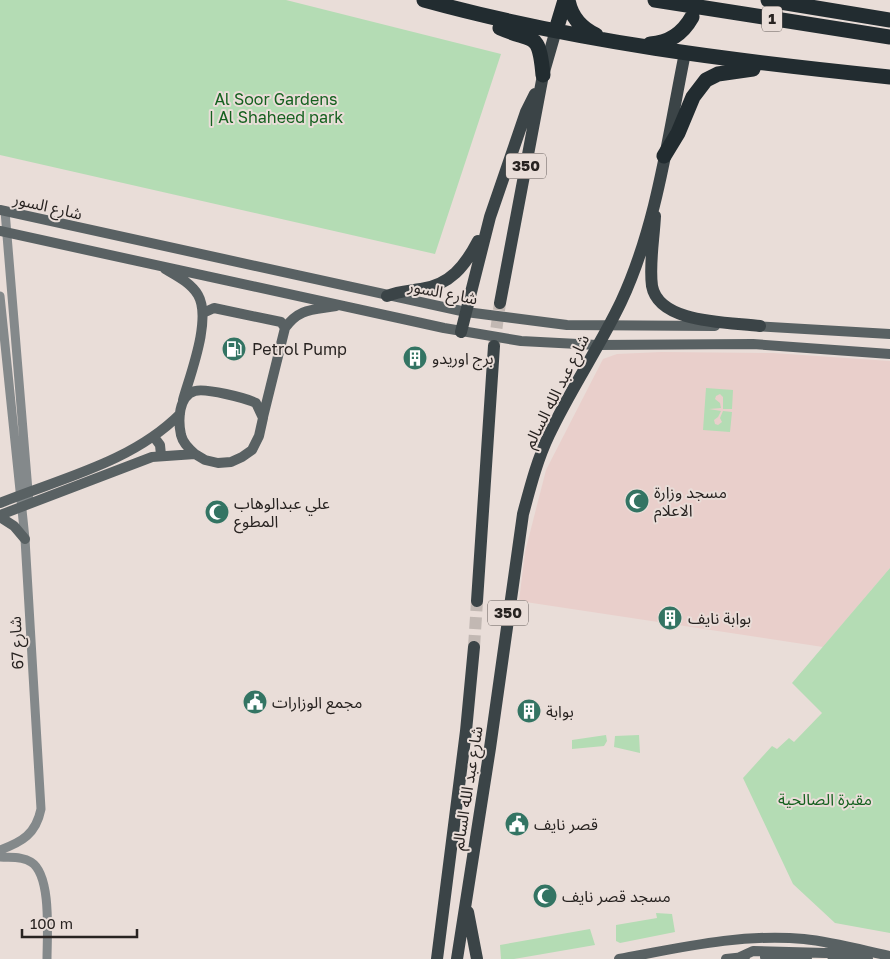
<svg xmlns="http://www.w3.org/2000/svg" width="890" height="959" viewBox="0 0 890 959" font-family="'Golos Text','Noto Sans Arabic',sans-serif">
<style>
.commercial{fill:#e9cfcb}
.green{fill:#b4dcb4}
.lines{fill:none;stroke-linecap:round;stroke-linejoin:round}
.primary-tunnel{stroke:#c2b8b3;stroke-width:12;stroke-dasharray:12 6;stroke-linecap:butt}
.street{stroke:#84898b;stroke-width:9}
.secondary{stroke:#596163;stroke-width:10}
.primary{stroke:#3b4447;stroke-width:12}
.highway{stroke:#222c30;stroke-width:15}
.labels{text-anchor:middle;stroke-width:4;stroke-linejoin:round;paint-order:stroke}
.shield{fill:#e9ddd8;stroke:#625b58;stroke-width:1}
.shield-label{font-size:15px;font-weight:bold;fill:#282321}
.park-label{font-size:16px;fill:#15611f;stroke:#e9ddd8}
.street-label{font-size:16px;fill:#282321;stroke:#e9ddd8}
.poi-label{font-size:16px;fill:#282321;stroke:#e9ddd8;text-anchor:start}
</style>
<rect width="100%" height="100%" fill="#e9ddd8"/>
<path class="commercial" d="M661,352L773,353L890,361V568L823,647L519,601L525,552L546,470L603,359L617,354Z"/>
<path class="green" d="M0,0H286L501,54L435,254L0,155Z
M706,388L733,390L732,409H723V397L720,394L716,396L715,399L720,403L721,408L709,409L721,411L718,417L714,420L715,424L718,425L722,422L720,418L723,411L732,412L730,432L703,430Z
M890,568V933L835,923L793,884L743,778L772,746L777,749L789,738L794,742L822,713L792,683Z
M606,735L607,741L604,746L572,749V740Z
M639,735L640,753L614,747L615,736Z
M656,913L672,914L675,932L620,943L616,941V925L657,918Z
M590,929L595,945L514,959H501L500,945Z"/>
<g class="lines">
<path class="primary-tunnel" d="M494,346L500,303
M474,647L477,601"/>
<path class="street" d="M5,211L29,503
M0,296L25,539L41,809C36,834 22,842 0,850
M0,857C10,858 22,856 31,862C52,875 47,936 47,959"/>
<path class="secondary" d="M0,210L466,312L567,325L715,326
M0,231L444,328L521,341L597,345L753,344L890,354
M165,269C177,276 191,283 198,295C212,319 190,375 183,400
M203,313L214,308L281,322L285,328
M754,326L890,334
M263,417L285,328C299,308 313,310 336,306
M154,437L160,445L161,455
M0,503C62,478 132,462 180,414
M0,515L152,457L195,454L205,460L218,463L231,462L242,457L252,450L259,436L263,418L256,403C246,398 206,388 195,391C178,396 178,421 181,435C183,443 189,449 195,454
M0,517L14,526L25,539
M831,955L841,954L868,959
M740,957L753,951L825,953L836,951L839,947
M765,957L807,959
M619,959C679,948 742,933 804,939C833,942 862,950 890,956
M726,959L745,957"/>
<path class="primary" d="M655,216C654,238 649,264 652,286C659,324 729,322 760,326
M387,296C399,291 410,291 421,289C450,285 465,266 478,241
M500,303L543,75L556,30
M461,332L490,217L526,112L535,94
M477,601L494,346
M468,912L477,959
M437,959L466,731L474,647
M457,959L490,748L523,514C530,488 537,460 549,435C570,390 599,348 621,302C657,225 668,136 685,53"/>
<path class="highway" d="M424,0C576,42 733,61 890,77
M568,0C571,16 581,28 596,35
M655,0L890,37
M768,0L890,20
M500,28C534,43 539,30 543,75
M556,30L565,0
M650,44C669,43 683,33 692,17
M664,156L678,133L693,97L706,80L718,74L753,69"/>
</g>
<defs>
<symbol id="fuel-disc" viewBox="-11 -11 22 22"><circle r="9.5" fill="#337463" stroke="#e9ddd8"/><path d="M-5.5-6h7V0h2V4h1.3V-2.5L3-4.5l.8-.8L6-3V5H2.5V1h-1V6h-7ZM-4.2-4.7v3.2H.2V-4.7Z" fill="#fff"/></symbol>
<symbol id="building-disc" viewBox="-11 -11 22 22"><circle r="9.5" fill="#337463" stroke="#e9ddd8"/><path d="M-4-6H4V6H1V3H-1V6H-4ZM-2.5-4.3h1.7v1.8h-1.7ZM.8-4.3h1.7v1.8H.8ZM-2.5-1h1.7V.8h-1.7ZM.8-1h1.7V.8H.8Z" fill="#fff"/></symbol>
<symbol id="mosque-disc" viewBox="-11 -11 22 22"><circle r="9.5" fill="#337463" stroke="#e9ddd8"/><path d="M3.5-4.9A6 6 0 1 0 3.5 4.9A5 5 0 1 1 3.5-4.9Z" fill="#fff"/></symbol>
<symbol id="civic-disc" viewBox="-11 -11 22 22"><circle r="9.5" fill="#337463" stroke="#e9ddd8"/><path d="M-.6-6.5H3V-4.5H.6V-3L4-1V1h2V6H-6V1h2V-1L-.6-3ZM-1.2 2.5V6h2.4V2.5Z" fill="#fff"/></symbol>
</defs>
<g fill-rule="evenodd">
<use href="#fuel-disc" x="220" y="335" width="28" height="28"/>
<use href="#building-disc" x="401" y="344" width="28" height="28"/>
<use href="#mosque-disc" x="623" y="487" width="28" height="28"/>
<use href="#mosque-disc" x="203" y="498" width="28" height="28"/>
<use href="#building-disc" x="656" y="604" width="28" height="28"/>
<use href="#civic-disc" x="241" y="688" width="28" height="28"/>
<use href="#building-disc" x="515" y="697" width="28" height="28"/>
<use href="#civic-disc" x="503" y="810" width="28" height="28"/>
<use href="#mosque-disc" x="531" y="882" width="28" height="28"/>
</g>
<g class="labels">
<g class="shield">
<rect x="762" y="6.5" width="20" height="25" rx="4"/>
<rect x="506" y="153.5" width="40" height="25" rx="4"/>
<rect x="488" y="600.5" width="40" height="25" rx="4"/>
</g>
<g class="shield-label">
<text x="772" y="24">1</text>
<text x="526" y="171">350</text>
<text x="508" y="618">350</text>
</g>
<g class="park-label">
<text x="276" y="105">Al Soor Gardens<tspan x="276" dy="18">| Al Shaheed park</tspan></text>
<text x="825" y="805">مقبرة الصالحية</text>
</g>
<g class="street-label">
<text transform="translate(48 206) rotate(13)" y="6">شارع السور</text>
<text transform="translate(443 292) rotate(11)" y="6">شارع السور</text>
<text transform="translate(556 391) rotate(-63)" y="6">شارع عبد الله السالم</text>
<text transform="translate(16 643) rotate(-93)" y="6">شارع 67</text>
<text transform="translate(467 788) rotate(-81)" y="6">شارع عبد الله السالم</text>
</g>
<g class="poi-label">
<text x="252" y="355">Petrol Pump</text>
<text x="432" y="364">برج اوريدو</text>
<text x="654" y="498">مسجد وزارة<tspan x="654" dy="18">الاعلام</tspan></text>
<text x="234" y="509">علي عبدالوهاب<tspan x="234" dy="18">المطوع</tspan></text>
<text x="688" y="624">بوابة نايف</text>
<text x="272" y="708">مجمع الوزارات</text>
<text x="546" y="717">بوابة</text>
<text x="534" y="830">قصر نايف</text>
<text x="562" y="902">مسجد قصر نايف</text>
</g>
</g>
<path d="M22 929v8h115v-8" fill="none" stroke="#282321" stroke-width="2.5"/>
<text x="30" y="929" font-size="15" fill="#282321" stroke="#e9ddd8" stroke-width="4" paint-order="stroke">100 m</text>
</svg>
